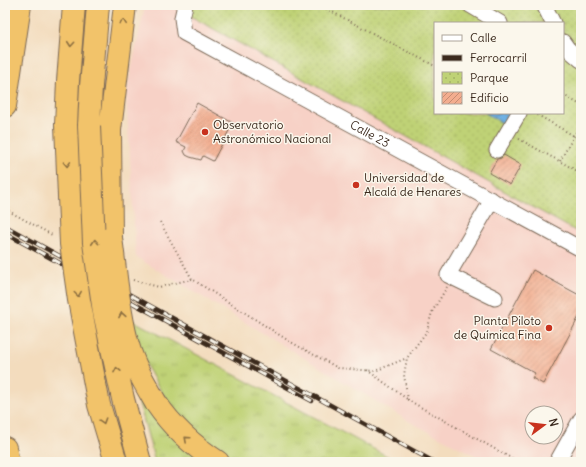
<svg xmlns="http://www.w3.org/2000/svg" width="586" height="467" viewBox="0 0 586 467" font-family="Delius,sans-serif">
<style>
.built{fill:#f7d1c6;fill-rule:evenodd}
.grass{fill:url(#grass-tufts);stroke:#7d7e4a}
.park{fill:url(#park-dots);stroke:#7d7e4a;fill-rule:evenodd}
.water{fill:url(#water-waves);stroke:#546d80}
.building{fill:url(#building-hatch)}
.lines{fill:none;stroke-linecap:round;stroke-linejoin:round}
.minor-casing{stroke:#7b6856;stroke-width:17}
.highway-casing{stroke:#7b6856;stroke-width:24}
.path{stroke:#7b6856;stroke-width:2;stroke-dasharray:1 3;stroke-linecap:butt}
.minor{stroke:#fff;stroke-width:15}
.highway{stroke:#f2c36a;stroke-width:22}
.rail-casing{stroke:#3b2a1e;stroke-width:4.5}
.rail{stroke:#fbf7ec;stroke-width:3;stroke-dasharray:9;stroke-linecap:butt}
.highway-bridge-casing{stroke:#7b6856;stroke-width:24;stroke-linecap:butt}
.highway-bridge{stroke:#f2c36a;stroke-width:22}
.oneway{stroke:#8d6f40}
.poi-dot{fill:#c8321e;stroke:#fbf7ec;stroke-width:1.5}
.labels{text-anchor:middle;stroke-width:3;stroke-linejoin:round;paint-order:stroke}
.poi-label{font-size:12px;fill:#3b2a1e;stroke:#fbf7ec;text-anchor:start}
.street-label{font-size:12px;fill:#3b2a1e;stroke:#fbf7ec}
</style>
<defs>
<pattern id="grass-tufts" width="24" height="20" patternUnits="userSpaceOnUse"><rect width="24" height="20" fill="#bfd276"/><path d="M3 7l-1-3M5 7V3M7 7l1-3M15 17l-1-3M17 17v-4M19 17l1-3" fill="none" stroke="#a5b466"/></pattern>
<pattern id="park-dots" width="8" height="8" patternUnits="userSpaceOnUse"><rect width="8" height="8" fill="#bfd276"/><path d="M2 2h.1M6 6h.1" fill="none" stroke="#a5b466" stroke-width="1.8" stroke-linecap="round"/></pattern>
<pattern id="water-waves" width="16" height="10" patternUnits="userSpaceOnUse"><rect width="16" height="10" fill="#6eb0e3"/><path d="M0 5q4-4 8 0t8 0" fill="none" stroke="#5c8fb7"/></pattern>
<pattern id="building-hatch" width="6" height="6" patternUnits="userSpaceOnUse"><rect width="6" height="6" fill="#f3ad8f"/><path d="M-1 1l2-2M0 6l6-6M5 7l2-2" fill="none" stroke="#c68d74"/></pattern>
</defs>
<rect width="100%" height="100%" fill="#fbf7ec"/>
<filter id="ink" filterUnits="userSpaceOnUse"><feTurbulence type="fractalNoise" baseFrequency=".025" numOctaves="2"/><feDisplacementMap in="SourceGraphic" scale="8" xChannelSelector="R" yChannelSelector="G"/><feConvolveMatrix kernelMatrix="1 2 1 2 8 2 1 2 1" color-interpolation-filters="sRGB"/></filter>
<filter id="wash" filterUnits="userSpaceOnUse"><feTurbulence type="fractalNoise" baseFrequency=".012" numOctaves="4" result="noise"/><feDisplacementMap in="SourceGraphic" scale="16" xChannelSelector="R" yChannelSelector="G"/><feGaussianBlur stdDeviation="0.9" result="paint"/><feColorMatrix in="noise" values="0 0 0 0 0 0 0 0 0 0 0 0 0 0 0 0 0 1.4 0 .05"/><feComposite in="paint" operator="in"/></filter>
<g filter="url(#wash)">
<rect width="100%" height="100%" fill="#f3dcbd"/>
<path class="built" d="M145,5H581V462H488L412,423L136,257L126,94ZM435,23H563V113H435ZM532,413H556V437H532Z"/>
<path class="grass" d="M132,320L398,462H236L209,445L170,407L142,358Z
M131,373L205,462H155Z"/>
<path class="park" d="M174,5H581V234L176,8ZM435,23H563V113H435Z"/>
<path class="water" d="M485,113H513L506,125Z"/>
<g id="blocks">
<path class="building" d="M197,103L233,123L213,161L203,156L201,160L190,157L186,155L184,151L186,147L176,142Z
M504,155L521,165L510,185L489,173L497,159L501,158Z
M533,270L581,296V313L543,384L532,378L535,373L491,349Z"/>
</g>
</g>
<g filter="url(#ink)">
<use href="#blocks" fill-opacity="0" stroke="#7b6856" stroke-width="1"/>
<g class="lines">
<defs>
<g id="minor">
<path id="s1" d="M185,5L182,18L184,33L581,249"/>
<path d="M470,5L500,23"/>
<path d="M544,5L553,23"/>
<path d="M563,42L568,49L581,60"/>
<path d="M497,150L519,113"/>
<path d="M492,200L448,275L495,298"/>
<path d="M557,462L581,419"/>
</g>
<path id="highway" d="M5,106L20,5
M66,125L68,81L74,5
M89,126L91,86L98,5
M111,238L110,130L125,5
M156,403C173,428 193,446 218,462
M5,448L8,462"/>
</defs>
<use href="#minor" class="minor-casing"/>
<use href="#highway" class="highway-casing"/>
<path class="path" d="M319,5L435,66
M563,95L581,105
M534,113L581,140
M519,139L581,173
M560,161L581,123
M5,209L54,236
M160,222L192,279L289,341L338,368L375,371L407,358
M133,280L159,287L192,279
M447,287L432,312L427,331L407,358L404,375L408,400L518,462
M367,370L407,399"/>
<use href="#minor" class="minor"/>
<use href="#highway" class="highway"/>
<defs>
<path id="rail" d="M5,226L434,462
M5,233L312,401"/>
</defs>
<use href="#rail" class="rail-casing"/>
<use href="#rail" class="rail"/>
<defs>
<path id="highway-bridge" d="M66,125L71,244L79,300L99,405L116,462
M89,126L94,243L104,312L123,399L140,462
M111,238C116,273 118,310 128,345C134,366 145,384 156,403"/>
</defs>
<use href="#highway-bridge" class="highway-bridge-casing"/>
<use href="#highway-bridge" class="highway-bridge"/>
</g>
<defs><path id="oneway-chevron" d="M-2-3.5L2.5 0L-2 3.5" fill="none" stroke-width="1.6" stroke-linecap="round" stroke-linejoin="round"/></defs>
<g class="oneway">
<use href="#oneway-chevron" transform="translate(123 22) rotate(-83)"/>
<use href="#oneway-chevron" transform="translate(71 44) rotate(95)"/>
<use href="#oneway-chevron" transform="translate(67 164) rotate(88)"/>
<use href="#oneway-chevron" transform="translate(95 242) rotate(-95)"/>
<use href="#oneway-chevron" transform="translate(78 294) rotate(82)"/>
<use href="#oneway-chevron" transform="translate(122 315) rotate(-100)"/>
<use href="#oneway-chevron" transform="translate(117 370) rotate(-102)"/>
<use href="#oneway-chevron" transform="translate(103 421) rotate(73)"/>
<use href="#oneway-chevron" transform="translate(187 439) rotate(-138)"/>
</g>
</g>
<g class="poi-dot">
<circle cx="205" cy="132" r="4"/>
<circle cx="356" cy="185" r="4"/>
<circle cx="549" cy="328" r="4"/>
</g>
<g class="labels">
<g class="poi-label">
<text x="213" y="129">Observatorio<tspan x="213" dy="14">Astronómico Nacional</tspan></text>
<text x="364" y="182">Universidad de<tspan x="364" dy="14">Alcalá de Henares</tspan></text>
<text x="541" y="325" text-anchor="end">Planta Piloto<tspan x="541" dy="14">de Química Fina</tspan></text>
</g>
<g class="street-label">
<text dy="4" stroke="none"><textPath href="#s1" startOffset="240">Calle 23</textPath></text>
</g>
</g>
<rect width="586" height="467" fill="none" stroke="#fbf7ec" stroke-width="20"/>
<rect x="434" y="22" width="130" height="92" fill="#fbf7ec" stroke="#aea59a"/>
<rect x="442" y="35" width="20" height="6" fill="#ffffff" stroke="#aea59a"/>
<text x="470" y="42" font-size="12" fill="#3b2a1e">Calle</text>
<rect x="442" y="55" width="20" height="6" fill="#3b2a1e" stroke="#aea59a"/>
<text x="470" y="62" font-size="12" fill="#3b2a1e">Ferrocarril</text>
<rect x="442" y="72" width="20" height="12" fill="url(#park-dots)" stroke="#aea59a"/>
<text x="470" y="82" font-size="12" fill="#3b2a1e">Parque</text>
<rect x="442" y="92" width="20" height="12" fill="url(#building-hatch)" stroke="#aea59a"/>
<text x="470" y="102" font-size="12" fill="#3b2a1e">Edificio</text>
<g transform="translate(544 425) rotate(75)"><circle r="19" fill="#fbf7ec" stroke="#aea59a"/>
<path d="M0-3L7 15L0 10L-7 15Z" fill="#c8321e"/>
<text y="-6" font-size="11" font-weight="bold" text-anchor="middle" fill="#3b2a1e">N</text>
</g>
</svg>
